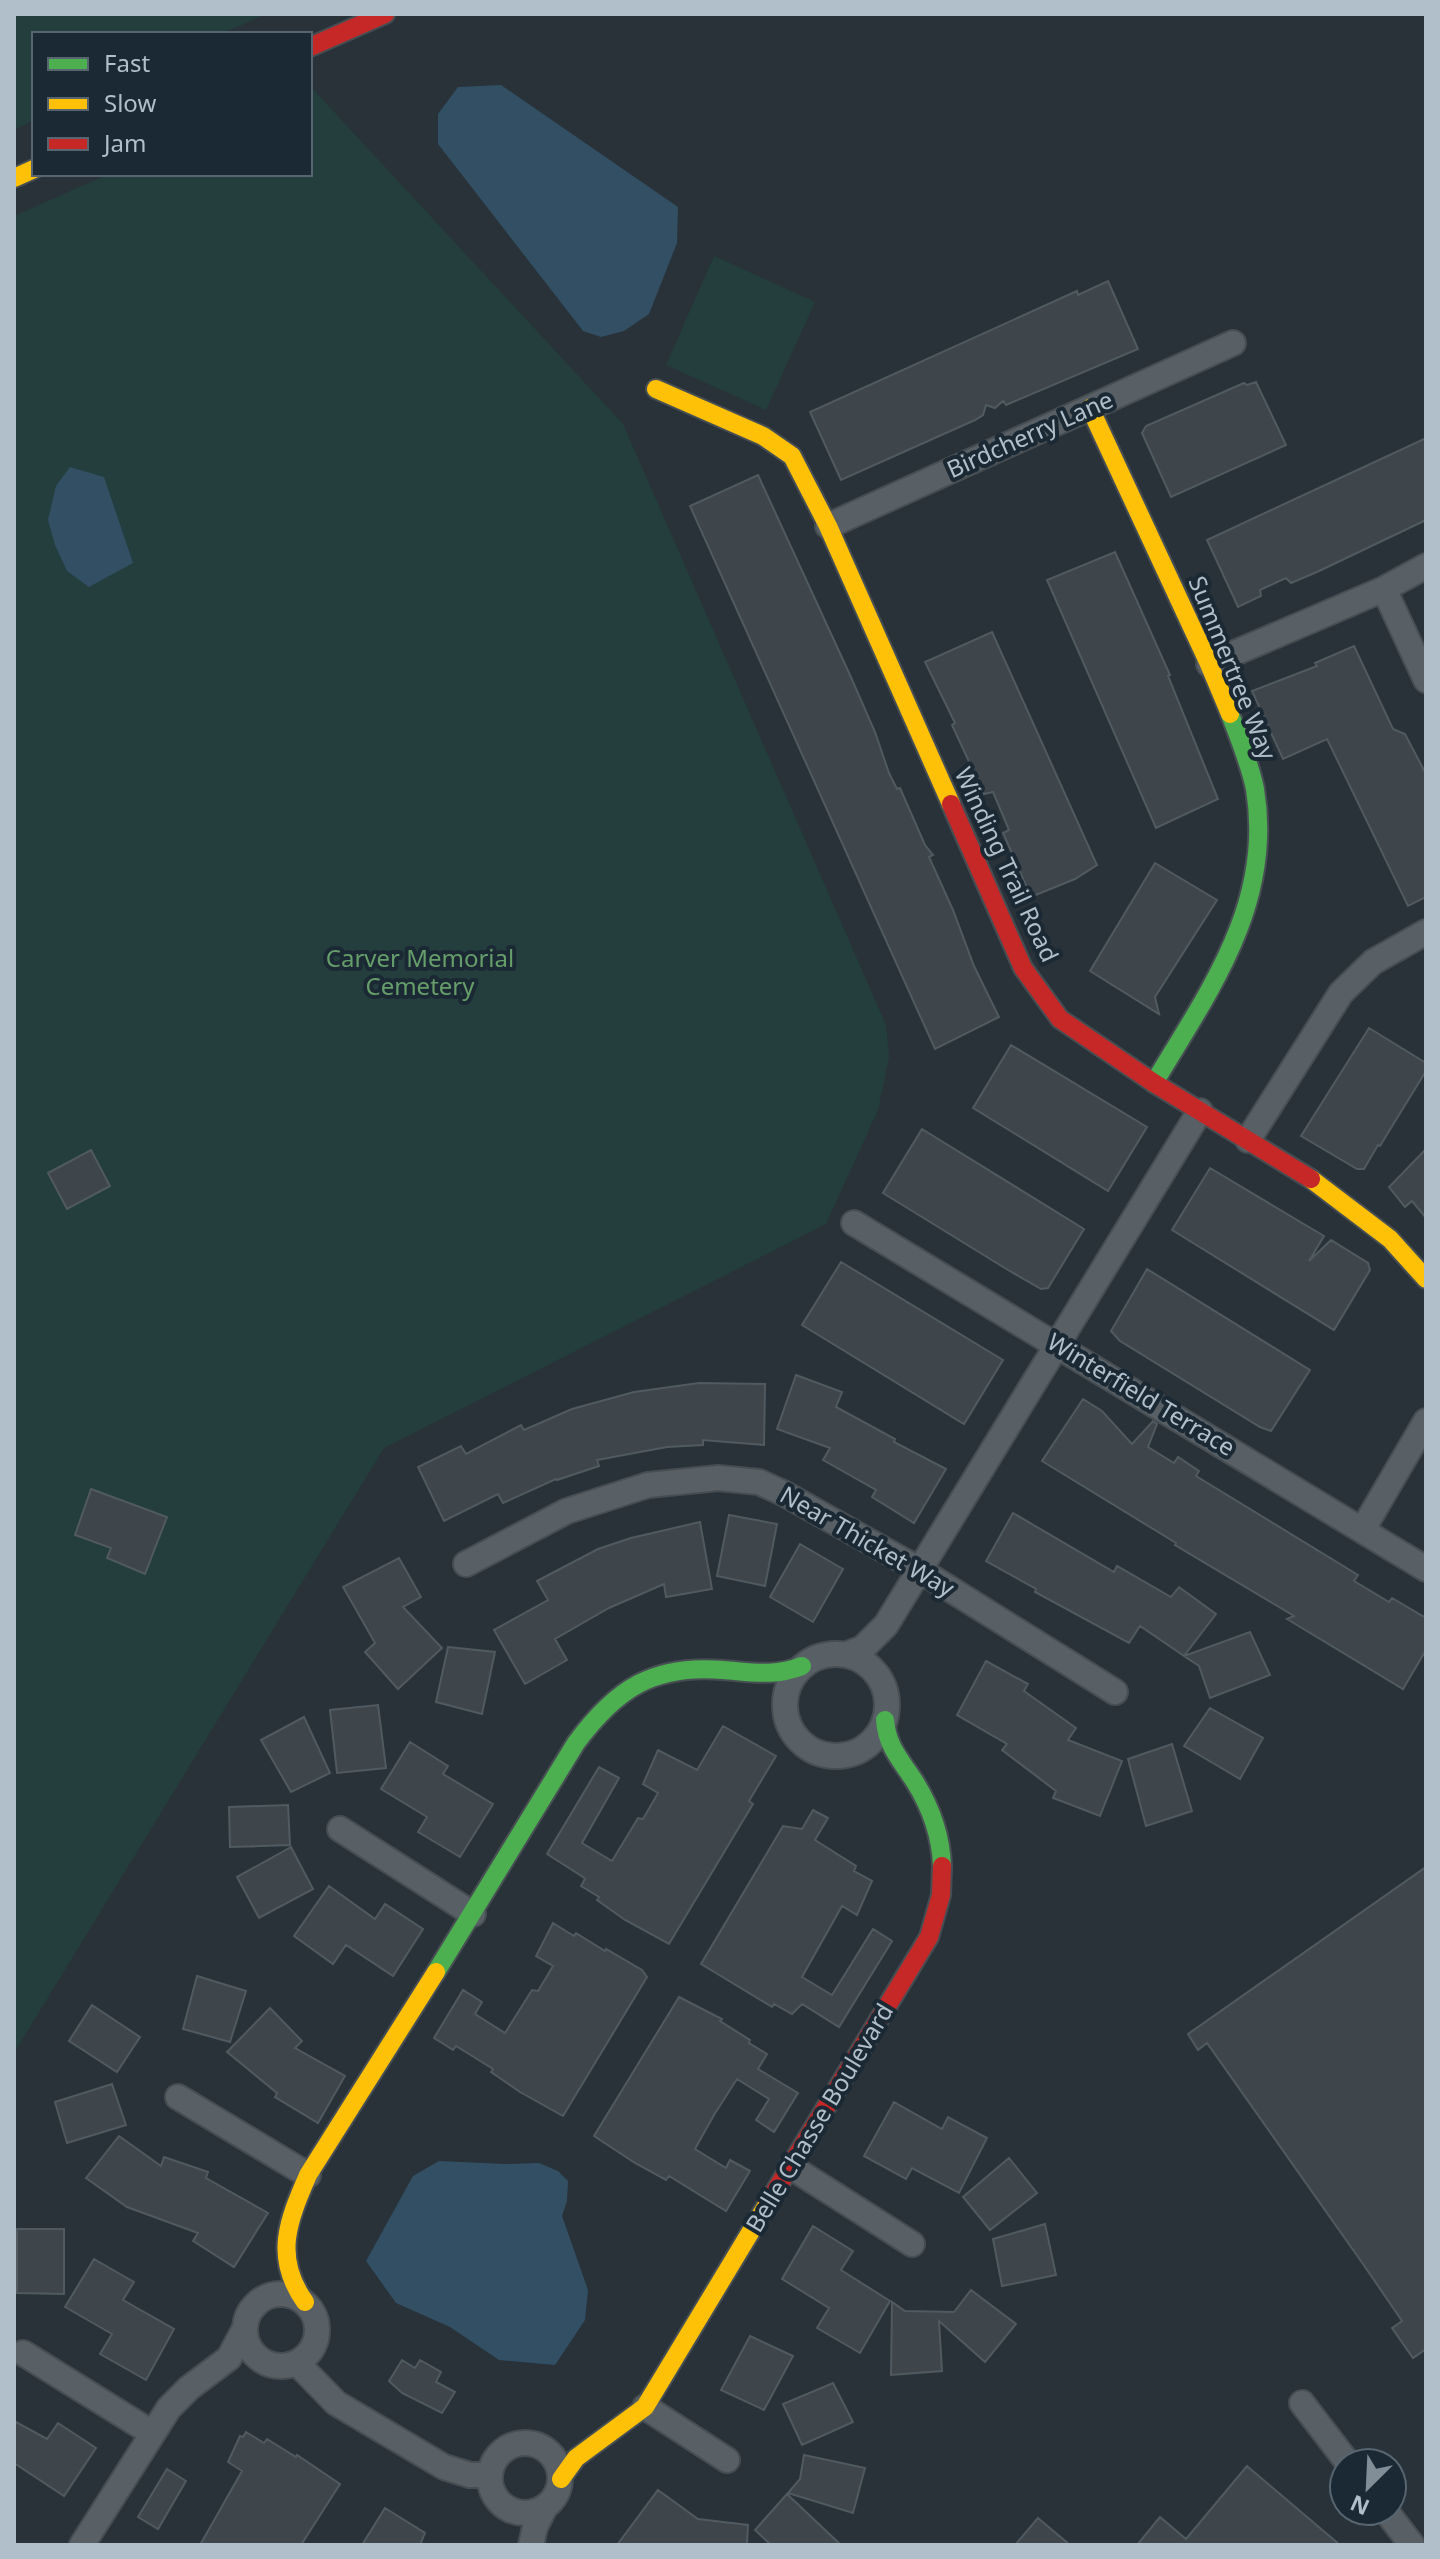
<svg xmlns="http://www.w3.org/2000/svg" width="1440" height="2559" viewBox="0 0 1440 2559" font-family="'Noto Sans',sans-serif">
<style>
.green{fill:#243e3e}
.water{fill:#324f64}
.building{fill:#3e464b;stroke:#505a60;stroke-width:2}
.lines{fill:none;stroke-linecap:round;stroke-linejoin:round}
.street-casing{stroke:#474e53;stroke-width:28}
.fast-casing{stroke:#474e53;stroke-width:22}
.slow-casing{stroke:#474e53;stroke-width:22}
.jam-casing{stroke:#474e53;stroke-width:22}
.street{stroke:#586066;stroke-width:24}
.fast{stroke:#4caf50;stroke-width:18}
.slow{stroke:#ffc107;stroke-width:18}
.jam{stroke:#c62828;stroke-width:18}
.labels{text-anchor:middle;stroke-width:8;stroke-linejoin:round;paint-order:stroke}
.street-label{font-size:24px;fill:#b1bfca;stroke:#1b2934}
.park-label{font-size:24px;fill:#669e6a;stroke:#1b2934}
</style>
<rect width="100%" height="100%" fill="#283238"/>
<path class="green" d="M14,14H266L221,34H34V120L14,130Z
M310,86L623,424L886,1025L889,1057L878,1110L826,1224L384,1448L14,2053V216L109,174H310Z
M714,256L815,302L766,410L666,365Z"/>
<path class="water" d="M501,85L678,207L677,243L649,314L624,331L601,337L583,331L438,144V114L458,87Z
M70,467L104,477L133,563L89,587L67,571L55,545L48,520L56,486Z
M439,2161L505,2164L539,2163L558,2171L568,2181L567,2201L562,2216L588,2290L585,2320L555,2365L499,2360L450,2327L396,2303L366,2261L413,2176Z"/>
<path class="building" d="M1108,281L1138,349L1006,405L1003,401L995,408L986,405L983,415L975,420L841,480L810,412L1077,291L1078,295Z
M1256,382L1286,445L1171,497L1142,433L1146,426L1244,383L1247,385Z
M1426,438V520L1317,572L1291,583L1286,578L1260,590L1261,596L1238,607L1207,540Z
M758,475L850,675L875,732L889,773L897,789L900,788L925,845L933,855L929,857L953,910L974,966L999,1017L935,1049L690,506Z
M1115,552L1170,675L1168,676L1218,799L1156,828L1047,580Z
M992,632L1097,865L1075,879L1031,897L1003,833L1009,830L993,792L984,794L952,725L955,723L925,662Z
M1354,646L1393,729L1405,734L1426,774V897L1408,906L1327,739L1283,759L1252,691L1317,666L1315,663Z
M1155,863L1217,900L1155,997L1159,1014L1090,971Z
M1369,1028L1426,1063V1071L1380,1146L1378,1145L1364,1169H1357L1301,1136Z
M1011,1045L1147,1127L1108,1191L973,1108Z
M922,1129L1084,1229L1048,1288L1041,1289L1008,1270L883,1193Z
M1426,1149V1218L1412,1201L1405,1207L1389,1187Z
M91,1150L110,1186L67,1209L48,1173Z
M1210,1168L1324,1236L1309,1261L1331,1240L1368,1263L1370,1270L1334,1330L1172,1230Z
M841,1262L1003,1360L964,1424L802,1325Z
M1147,1269L1310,1370L1271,1431L1260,1427L1120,1341L1111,1331Z
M796,1375L842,1392L836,1407L895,1439L894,1442L946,1469L914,1523L872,1497L876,1490L823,1460L830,1448L777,1429Z
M699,1383L765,1384L764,1445L703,1440V1445L667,1447L597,1460L599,1466L557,1480L556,1479L503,1503L498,1494L444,1521L418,1467L461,1446L466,1454L521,1425L524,1430L572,1409L634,1392Z
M1083,1399L1102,1411L1132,1444L1153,1421L1157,1424L1148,1447L1174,1463L1178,1457L1199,1471L1196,1476L1358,1575L1354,1581L1389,1602L1392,1598L1426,1618V1650L1403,1689L1287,1619L1294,1616L1175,1545L1176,1543L1042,1461Z
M91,1489L167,1517L145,1574L107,1558L111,1548L75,1535Z
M1013,1513L1114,1572L1117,1566L1171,1597L1179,1587L1216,1614L1184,1656L1140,1626L1129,1643L1035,1592L1036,1589L986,1561Z
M729,1515L777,1524L765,1586L717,1576Z
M700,1522L712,1589L666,1597L664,1584L609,1608L555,1639L567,1660L525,1684L494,1630L548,1600L537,1581L598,1549L631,1538Z
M800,1544L843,1569L813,1622L770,1597Z
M399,1558L421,1597L403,1607L442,1648L398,1689L365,1652L375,1643L343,1587Z
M1250,1632L1270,1675L1210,1698L1199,1666L1184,1656Z
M448,1647L495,1652L482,1714L436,1702Z
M986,1661L1028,1684L1024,1691L1076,1728L1068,1740L1122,1761L1100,1816L1053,1798L1056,1791L1002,1750L1007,1744L957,1715Z
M378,1705L386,1768L337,1773L330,1710Z
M1210,1708L1263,1738L1240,1779L1184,1746Z
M304,1717L330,1773L291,1792L261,1740Z
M723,1726L776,1756L749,1801L753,1804L669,1944L625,1920L597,1900L599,1897L581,1886L585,1879L583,1877L547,1854L599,1767L619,1778L582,1843L612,1861L638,1818L643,1819L658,1793L643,1784L658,1750L697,1770Z
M410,1742L448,1766L443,1774L493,1804L460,1857L418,1832L427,1817L381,1789Z
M1172,1744L1192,1811L1146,1826L1128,1759Z
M288,1805L290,1845L230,1847L229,1807Z
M813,1810L828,1818L815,1840L856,1866L854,1871L872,1881L857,1915L842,1906L802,1977L832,1995L873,1929L892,1941L839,2027L802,2004L792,2014L774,2004L772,2007L701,1964L783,1826L802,1829Z
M291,1847L313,1889L259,1918L237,1877Z
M1426,1867V2349L1413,2358L1392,2328L1402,2321L1363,2264L1207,2043L1198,2050L1188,2034Z
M329,1886L375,1919L385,1904L423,1929L393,1976L346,1945L333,1964L294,1936Z
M553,1923L574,1936L576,1933L605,1951L606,1949L642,1970L647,1977L563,2116L520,2092L491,2072L493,2069L456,2046L453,2050L434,2038L463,1990L482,2002L475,2014L505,2033L532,1990L538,1991L553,1966L536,1956Z
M197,1976L246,1991L230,2042L183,2029Z
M679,1997L722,2019L720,2021L750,2040L749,2043L767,2054L758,2069L798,2093L774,2132L756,2120L769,2099L737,2079L714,2115L695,2149L726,2168L730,2160L750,2171L726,2211L669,2176L666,2180L635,2163L594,2136Z
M92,2005L140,2037L117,2072L69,2041Z
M270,2008L302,2041L295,2048L345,2076L318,2123L275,2097L277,2093L227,2052Z
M112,2084L126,2125L67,2143L55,2102Z
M894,2102L942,2129L948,2117L987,2138L959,2193L912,2168L906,2179L864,2156Z
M119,2136L161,2166L164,2157L208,2172L206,2178L268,2213L234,2267L193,2241L198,2233L127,2207L86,2178Z
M1009,2158L1037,2193L990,2230L963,2197Z
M1045,2224L1056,2275L1002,2286L993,2239Z
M813,2226L853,2251L841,2270L890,2301L860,2353L817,2328L829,2308L782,2279Z
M17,2229H64V2294L17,2293Z
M94,2259L134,2282L123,2300L174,2329L146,2380L100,2354L112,2334L65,2307Z
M971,2290L1016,2324L985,2362L939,2321L942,2371L891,2375L892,2302L905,2311L954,2312Z
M750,2336L793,2356L764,2410L721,2390Z
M402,2360L415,2368L420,2360L441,2372L436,2382L455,2392L442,2413L402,2393L389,2381Z
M833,2383L853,2422L802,2445L783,2404Z
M14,2421L47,2439L58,2423L96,2448L64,2496L14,2463Z
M246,2432L264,2443L267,2439L296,2457L297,2455L340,2484L301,2545H200L242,2471L228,2462L240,2436L243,2437Z
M804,2455L865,2468L853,2513L788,2493L800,2479Z
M1247,2466L1340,2545H1137L1160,2517L1186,2539Z
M167,2469L186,2481L158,2529L138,2517Z
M658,2490L698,2519L748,2525L747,2545H617Z
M787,2494L841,2545H771L755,2530Z
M385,2508L425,2533L420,2545H362Z
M1038,2518L1070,2545H1015Z"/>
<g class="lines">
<defs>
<path id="street" d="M828,526L1233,343
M1384,589L1426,680
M1209,664L1384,589L1426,566
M1248,1140L1341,993L1373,962L1426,932
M854,1223L1426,1569
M1363,1529L1426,1421
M466,1564L567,1511L648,1485L718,1478L759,1482L785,1494L918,1569L1115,1692
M785 1705a51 51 0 1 1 102 0a51 51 0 1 1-102 0Z
M847,1654L863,1648L886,1625L1200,1111
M340,1829L473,1914
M178,2097L308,2175
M791,2167L912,2244
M245 2330a36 36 0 1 1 72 0a36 36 0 1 1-72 0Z
M23,2353L152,2433
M297,2363L336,2403L444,2467L470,2475H489
M1302,2403L1348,2463
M645,2407L727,2460
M490 2478a35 35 0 1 1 70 0a35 35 0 1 1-70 0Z
M1386,2511L1412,2545
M82,2545L169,2408L189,2388L229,2358L245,2328
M531,2545L535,2527L545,2507"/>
<path id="fast" d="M1154,1083C1209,991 1274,903 1255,789C1250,764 1239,738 1230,714
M885,1720C887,1747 901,1760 915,1782C931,1808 941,1836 942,1866
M436,1972L576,1743C616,1689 653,1664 723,1670C751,1672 774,1677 802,1666"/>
<path id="slow" d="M14,178L34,169
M656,389L763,436L792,456L828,526L951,804
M1090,408L1209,664L1230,714
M1311,1179L1390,1239L1426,1279
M305,2302C273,2257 288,2221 308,2175L436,1972
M561,2479L576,2458L645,2407L768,2203"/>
<path id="jam" d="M310,47L385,14
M951,804L1023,968L1060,1019L1154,1083L1311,1179
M768,2203L929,1937L941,1895L942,1866"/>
</defs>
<use href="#street" class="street-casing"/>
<use href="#fast" class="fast-casing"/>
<use href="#slow" class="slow-casing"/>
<use href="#jam" class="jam-casing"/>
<use href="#street" class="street"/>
<use href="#fast" class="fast"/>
<use href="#slow" class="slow"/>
<use href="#jam" class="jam"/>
</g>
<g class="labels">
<g class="street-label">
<text transform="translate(1030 435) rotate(-24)" y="8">Birdcherry Lane</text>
<text transform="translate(1232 668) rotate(68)" y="8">Summertree Way</text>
<text transform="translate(1006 865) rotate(65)" y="8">Winding Trail Road</text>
<text transform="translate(1141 1395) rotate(31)" y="8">Winterfield Terrace</text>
<text transform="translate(867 1542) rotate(30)" y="8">Near Thicket Way</text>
<text transform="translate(820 2118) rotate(-59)" y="8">Belle Chasse Boulevard</text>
</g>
<g class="park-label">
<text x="420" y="967">Carver Memorial<tspan x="420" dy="28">Cemetery</tspan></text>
</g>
</g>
<rect width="1440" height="2559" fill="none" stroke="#b1bfca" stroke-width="32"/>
<rect x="32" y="32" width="280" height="144" fill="#1b2934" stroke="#576570" stroke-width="2"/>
<rect x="48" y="58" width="40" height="12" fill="#4caf50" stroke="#576570" stroke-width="2"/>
<text x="104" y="72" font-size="24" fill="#b1bfca">Fast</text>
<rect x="48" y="98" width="40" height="12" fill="#ffc107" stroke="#576570" stroke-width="2"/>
<text x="104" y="112" font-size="24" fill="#b1bfca">Slow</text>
<rect x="48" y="138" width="40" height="12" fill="#c62828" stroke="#576570" stroke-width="2"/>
<text x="104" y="152" font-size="24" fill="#b1bfca">Jam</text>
<g transform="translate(1368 2487) rotate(204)"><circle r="38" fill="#1b2934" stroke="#576570" stroke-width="2"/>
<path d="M0-6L14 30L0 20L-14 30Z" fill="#818e97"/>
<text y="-12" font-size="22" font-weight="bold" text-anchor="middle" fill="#b1bfca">N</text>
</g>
</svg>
